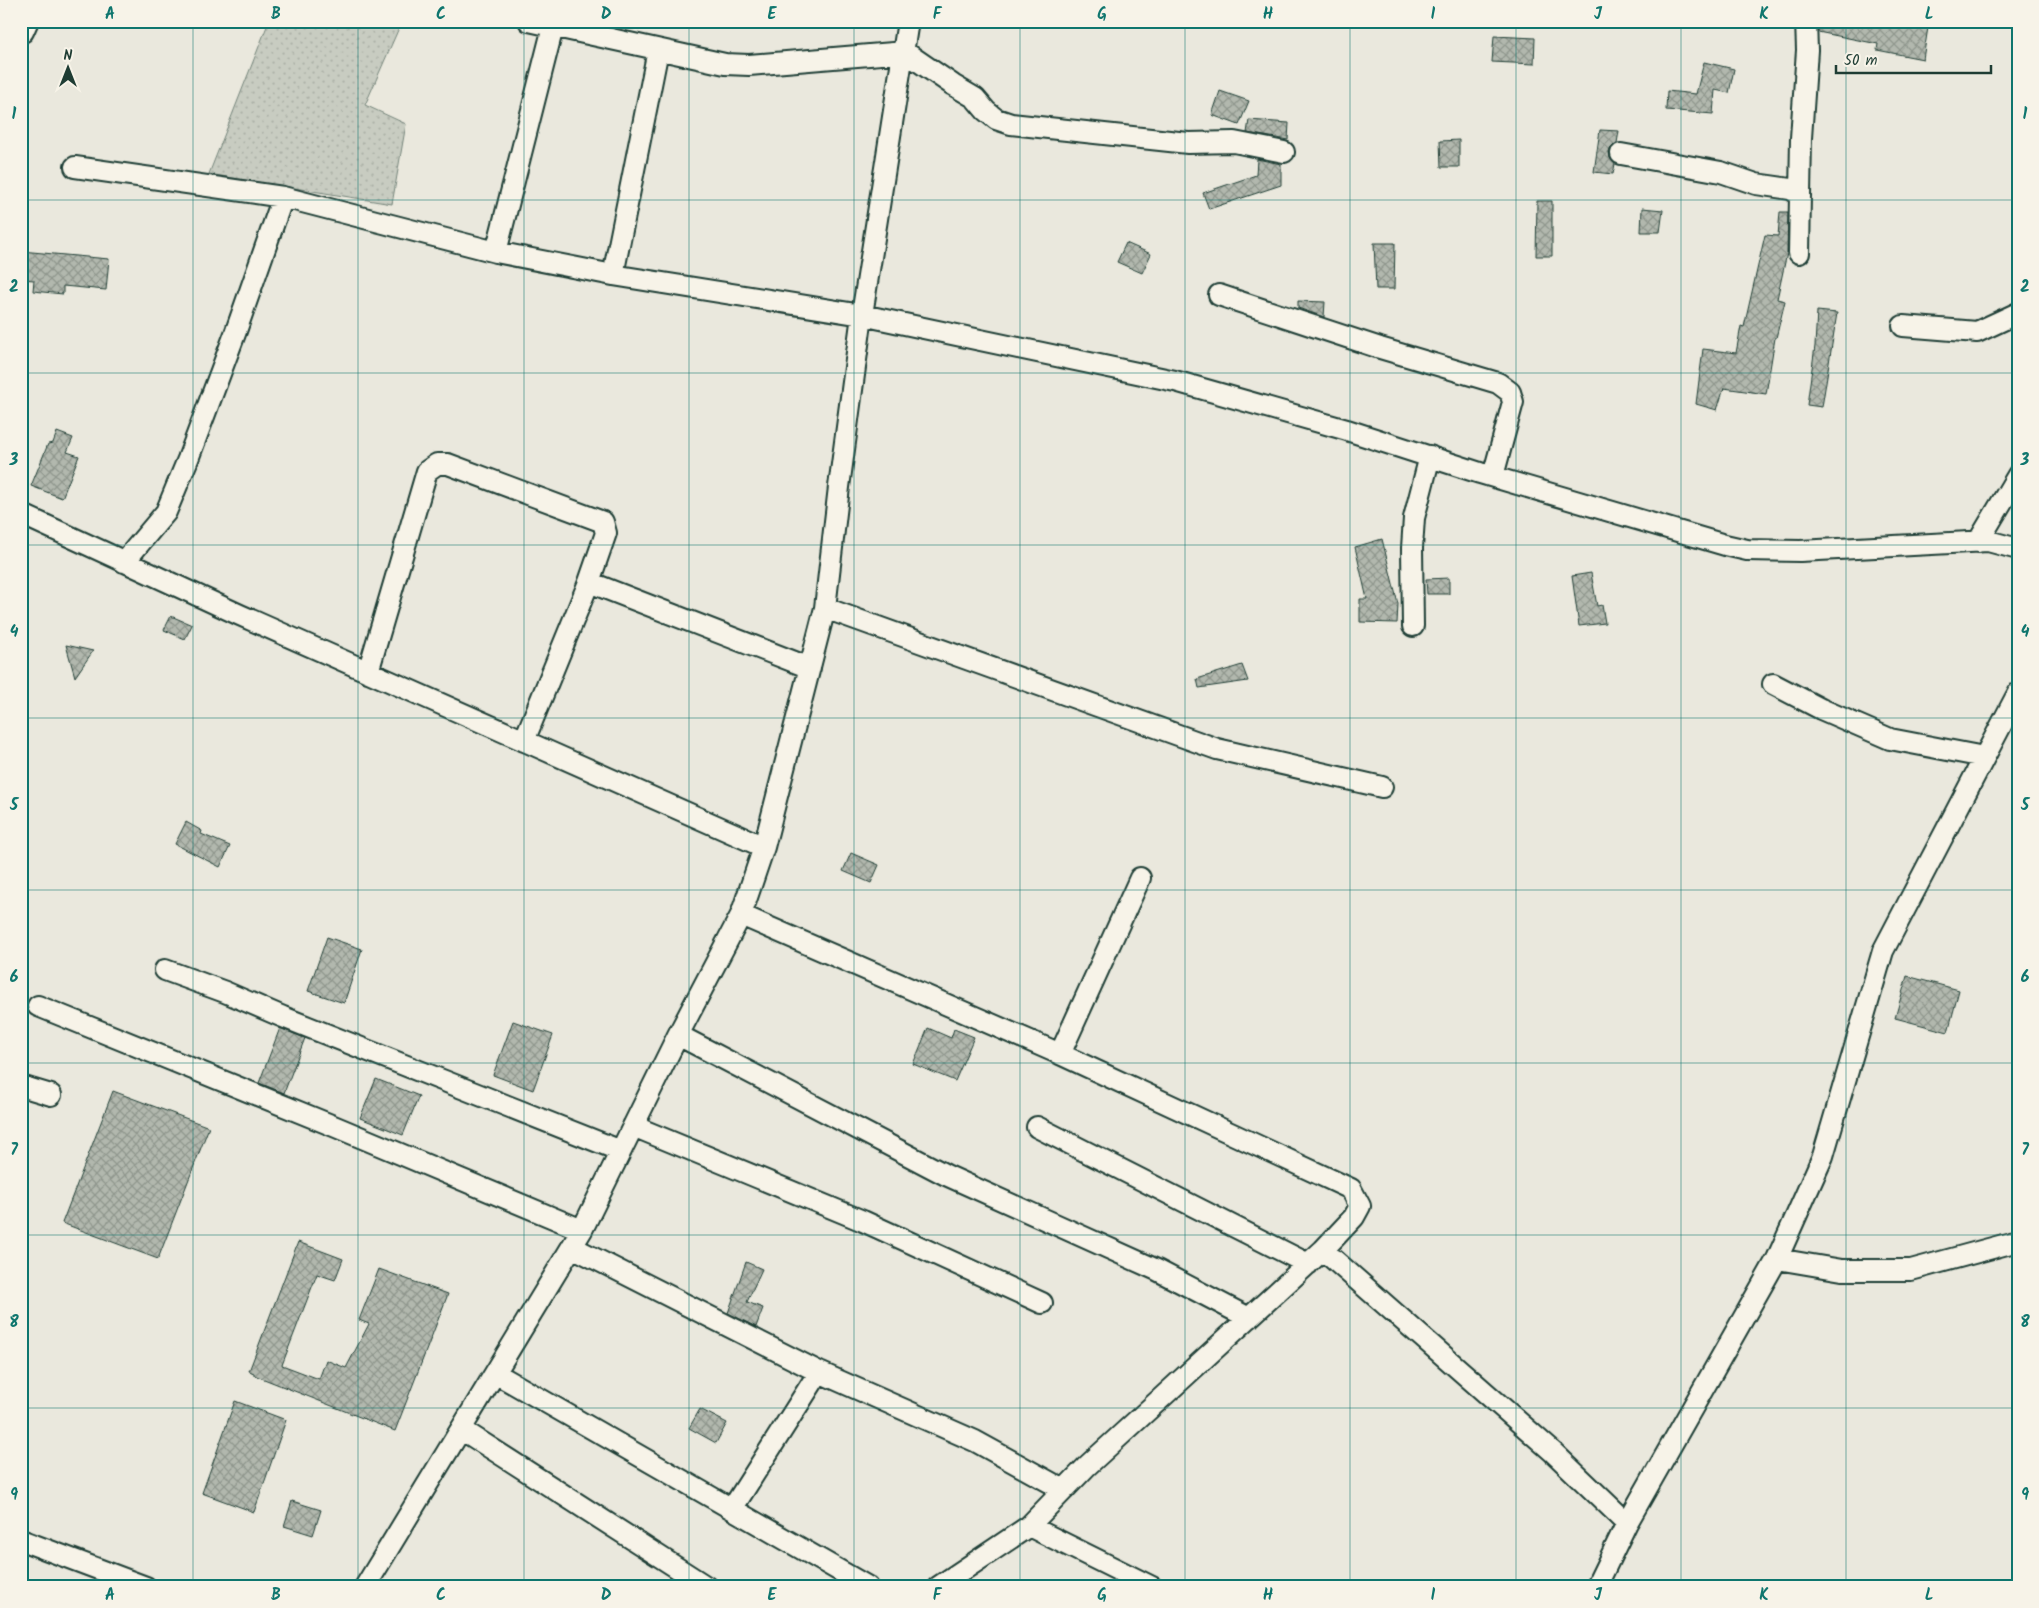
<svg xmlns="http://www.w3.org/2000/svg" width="2039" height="1608" viewBox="0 0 2039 1608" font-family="Kalam,sans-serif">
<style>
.grass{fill:url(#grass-dots);stroke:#74847a}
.building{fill:url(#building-cross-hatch);stroke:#1f3d34}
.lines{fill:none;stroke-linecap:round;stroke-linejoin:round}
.minor-casing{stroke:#1f3d34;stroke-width:24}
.major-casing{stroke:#1f3d34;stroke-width:29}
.minor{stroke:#f7f3e8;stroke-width:20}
.major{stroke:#f7f3e8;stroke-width:25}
.grid{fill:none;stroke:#0f766e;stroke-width:1;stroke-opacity:0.55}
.neatline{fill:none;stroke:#0f766e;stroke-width:2}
.grid-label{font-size:16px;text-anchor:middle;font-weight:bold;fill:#0f766e}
</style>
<defs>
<pattern id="grass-dots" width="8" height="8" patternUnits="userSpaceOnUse" patternTransform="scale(1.25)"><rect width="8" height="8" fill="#c8ccc1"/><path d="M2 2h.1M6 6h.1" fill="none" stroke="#abb0a6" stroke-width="1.8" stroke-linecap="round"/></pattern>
<pattern id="building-cross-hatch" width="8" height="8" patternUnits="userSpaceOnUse" patternTransform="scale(1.25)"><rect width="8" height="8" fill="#b2b8ae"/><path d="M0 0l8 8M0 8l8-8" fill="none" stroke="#90978e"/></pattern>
</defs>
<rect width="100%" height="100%" fill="#eae8dd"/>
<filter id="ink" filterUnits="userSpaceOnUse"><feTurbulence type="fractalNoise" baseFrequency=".02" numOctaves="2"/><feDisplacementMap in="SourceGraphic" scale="10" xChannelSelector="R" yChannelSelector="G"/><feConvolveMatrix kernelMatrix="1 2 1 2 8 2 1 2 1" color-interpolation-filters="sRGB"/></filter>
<g filter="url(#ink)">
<path class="grass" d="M269,21H402L365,105L406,124L392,204L209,174Z"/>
<path class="building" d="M1818,21H1929L1923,59L1877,50L1878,44L1818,32Z
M1494,36L1535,38L1534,64L1492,62Z
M1704,62L1734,69L1729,93L1715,90L1713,114L1666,110L1667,91L1696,94Z
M1220,91L1249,101L1239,125L1212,115Z
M1249,120L1289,123L1288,140L1247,133Z
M1600,130L1619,131L1617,143L1612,146L1609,152L1610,158L1615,164L1613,174L1594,172Z
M1459,140V167H1441L1440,141Z
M1257,159L1281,164V185L1209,209L1203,193L1256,175Z
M1537,201H1552V256H1536Z
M1642,208L1663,210L1660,232H1641Z
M1780,212H1788L1787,253L1777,299L1785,301L1776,338H1775L1766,394L1724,388L1717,410L1696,404L1703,349L1736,353L1741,326L1744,327L1765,235L1778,236Z
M1126,243L1151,254L1142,273L1117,262Z
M1374,243H1395L1394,289H1376Z
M21,251L109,259L106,290L63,286V294L33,291L34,280L21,279Z
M1298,301L1325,302L1324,317L1298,308Z
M1817,311L1837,313L1822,407L1807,405L1815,346Z
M57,432L73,438L67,452L79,456L62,498L31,486L48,444L53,443Z
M1382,539L1398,604L1397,623L1360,622V599H1367L1355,547Z
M1591,573L1597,606L1602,605L1605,623L1579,626L1572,576Z
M1449,578V594H1427L1426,579Z
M171,616L192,625L185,639L164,630Z
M66,645L93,651L75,677Z
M1242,665L1248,681L1199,688L1197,679Z
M186,822L202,831L201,834L230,846L220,867L175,844Z
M851,853L879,865L871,883L843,871Z
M327,937L362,949L344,1003L308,991Z
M1907,976L1959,990L1948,1032L1895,1018Z
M513,1021L553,1035L533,1090L493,1075Z
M280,1028L305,1038L284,1093L259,1083Z
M928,1028L951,1038L954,1029L974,1037L955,1081L913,1064Z
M376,1079L419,1096L403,1135L360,1118Z
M113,1091L209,1127L158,1259L62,1223Z
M298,1242L343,1259L335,1280L317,1274L282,1365L319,1379L326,1360L346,1368L369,1324L359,1320L379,1269L448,1294L395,1431L254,1375V1373L249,1371Z
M746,1262L762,1269L747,1302L763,1308L756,1327L728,1313Z
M235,1401L286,1420L254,1512L202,1493Z
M700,1409L727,1423L716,1443L689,1428Z
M292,1501L321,1510L313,1535L284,1526Z"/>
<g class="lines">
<defs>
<path id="minor" d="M529,21L725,64L749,65L905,52L953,85L975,98L986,111L996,119L1011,124L1188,143L1234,142L1284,152
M1621,154L1721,172L1756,184L1790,189L1800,194
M75,167L283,197L496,252L613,275L862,315L1175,381L1347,430L1480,473L1725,545L1747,550L1800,551L1988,541L2018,549
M496,252L553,27
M1799,253L1801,138L1807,50L1806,21
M613,275L658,50
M1219,295L1380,348L1498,383L1510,392L1513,402L1493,476
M1903,326L1977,332L2018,313
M21,514L240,615L764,847
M1978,542L2018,475
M124,562L166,512L188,459L236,331L283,197
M589,582L810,668
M825,608L1217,749L1382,787
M1413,626L1412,548L1414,518L1430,456
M368,672L427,471L437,464H448L603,522L606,533L589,582L524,741
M1773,684L1821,709L1890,739L1984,757
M741,915L1060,1054L1351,1189L1360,1206L1354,1217L1323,1250L1087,1466L1029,1526L938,1587
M165,970L225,992L283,1017L621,1151
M38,1006L336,1127L582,1230
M678,1035L946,1175L1157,1270L1249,1318
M1060,1054L1140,878
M21,1086L51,1095
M633,1126L863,1221L1042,1303
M1037,1127L1308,1264
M572,1247L819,1372L975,1441L1064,1490
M1323,1250L1553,1452L1627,1523
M1777,1259L1842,1270H1911L2018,1241
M495,1373L868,1587
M461,1429L707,1587
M732,1509L819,1372
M1029,1526L1152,1587
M21,1540L146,1587
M365,1587L582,1230L678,1035L741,915L764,847L825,608L839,487L862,315L908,21
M1596,1587L1627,1523L1777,1259L1823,1156L1883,951L2018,693"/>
<path id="major" d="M21,30L25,21"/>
</defs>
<use href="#minor" class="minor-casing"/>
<use href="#major" class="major-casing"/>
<use href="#minor" class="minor"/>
<use href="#major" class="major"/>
</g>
</g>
<path class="grid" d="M193,21V1587M358,21V1587M524,21V1587M689,21V1587M854,21V1587M1020,21V1587M1185,21V1587M1350,21V1587M1516,21V1587M1681,21V1587M1846,21V1587M21,200H2018M21,373H2018M21,545H2018M21,718H2018M21,890H2018M21,1063H2018M21,1235H2018M21,1408H2018"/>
<rect width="2039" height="1608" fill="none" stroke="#f7f3e8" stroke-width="55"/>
<g transform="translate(68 68)" stroke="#f7f3e8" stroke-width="4" paint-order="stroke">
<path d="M0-4L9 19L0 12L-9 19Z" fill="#1f3d34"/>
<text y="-8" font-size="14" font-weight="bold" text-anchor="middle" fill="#1f3d34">N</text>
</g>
<path d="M1836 65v8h155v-8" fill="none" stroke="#1f3d34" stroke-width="2.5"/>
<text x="1844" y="65" font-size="15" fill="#1f3d34" stroke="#f7f3e8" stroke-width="4" paint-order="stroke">50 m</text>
<rect x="28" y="28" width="1984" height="1552" class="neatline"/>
<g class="grid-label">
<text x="110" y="19">A</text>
<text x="276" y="19">B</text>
<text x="441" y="19">C</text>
<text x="606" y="19">D</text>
<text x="772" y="19">E</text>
<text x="937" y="19">F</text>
<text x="1102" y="19">G</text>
<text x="1268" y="19">H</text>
<text x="1433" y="19">I</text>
<text x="1598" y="19">J</text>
<text x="1764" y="19">K</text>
<text x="1929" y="19">L</text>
<text x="14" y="119">1</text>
<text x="2025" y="119">1</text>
<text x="14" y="292">2</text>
<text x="2025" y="292">2</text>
<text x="14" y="465">3</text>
<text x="2025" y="465">3</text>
<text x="14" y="637">4</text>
<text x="2025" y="637">4</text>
<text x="14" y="810">5</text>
<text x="2025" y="810">5</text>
<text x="14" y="982">6</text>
<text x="2025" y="982">6</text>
<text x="14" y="1155">7</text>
<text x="2025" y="1155">7</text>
<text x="14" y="1327">8</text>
<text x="2025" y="1327">8</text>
<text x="14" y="1500">9</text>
<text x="2025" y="1500">9</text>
<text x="110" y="1600">A</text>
<text x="276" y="1600">B</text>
<text x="441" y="1600">C</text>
<text x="606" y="1600">D</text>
<text x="772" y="1600">E</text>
<text x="937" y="1600">F</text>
<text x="1102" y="1600">G</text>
<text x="1268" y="1600">H</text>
<text x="1433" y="1600">I</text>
<text x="1598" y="1600">J</text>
<text x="1764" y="1600">K</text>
<text x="1929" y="1600">L</text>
</g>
</svg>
